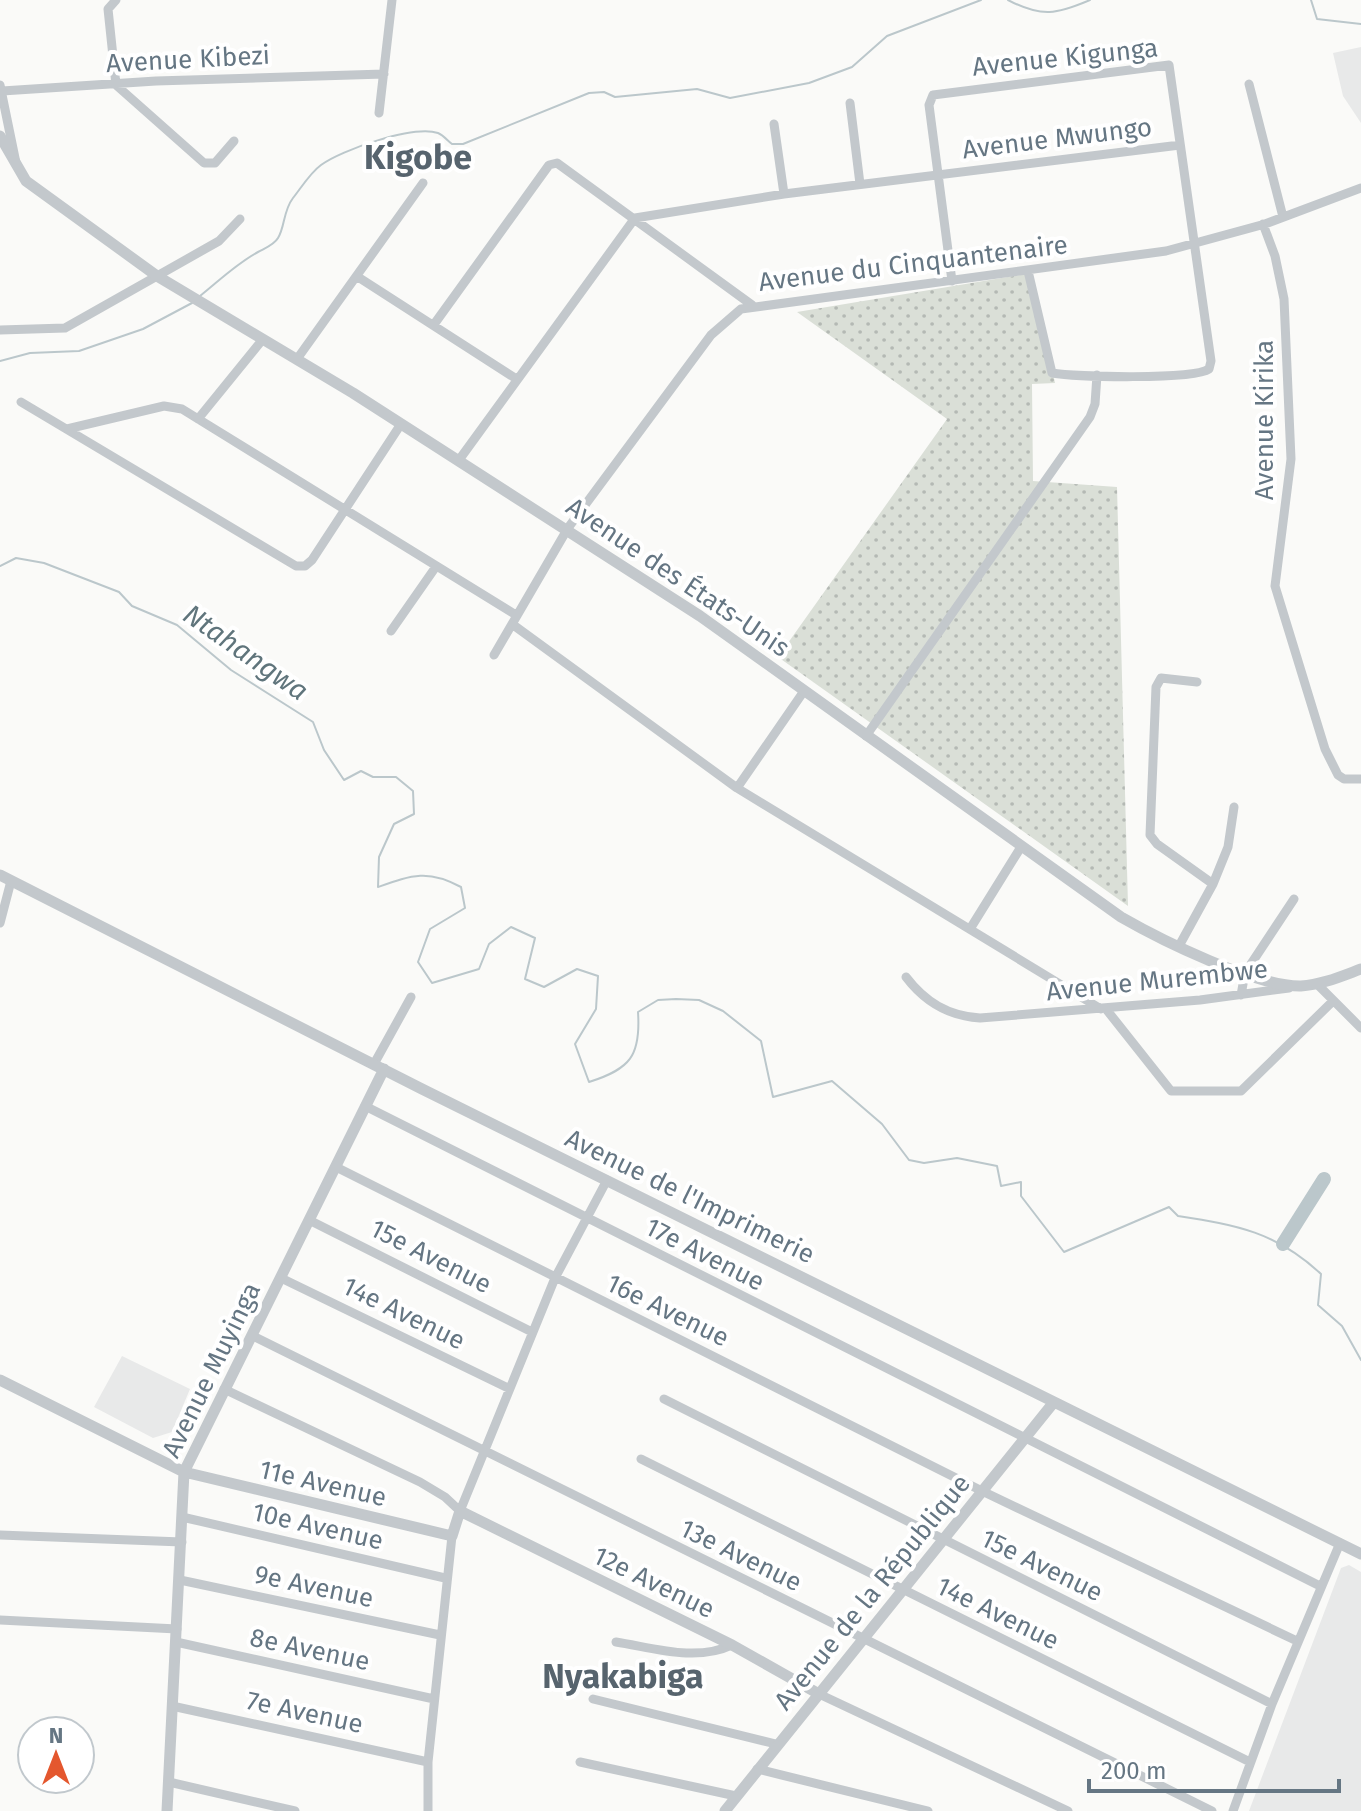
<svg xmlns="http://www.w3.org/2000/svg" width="1361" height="1811" viewBox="0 0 1361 1811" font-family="'Fira Sans',sans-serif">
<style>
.built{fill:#e8e9e9}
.grass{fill:url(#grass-dots)}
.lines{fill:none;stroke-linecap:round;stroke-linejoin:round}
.stream{stroke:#bbc7cb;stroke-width:2}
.river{stroke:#bbc7cb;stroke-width:14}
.minor{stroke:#c3c8cc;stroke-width:9}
.tertiary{stroke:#c3c8cc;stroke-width:11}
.labels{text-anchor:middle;stroke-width:8;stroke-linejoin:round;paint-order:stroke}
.street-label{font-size:26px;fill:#657683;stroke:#fff}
.water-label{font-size:28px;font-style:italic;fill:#60757c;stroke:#fff}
.district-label{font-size:34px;font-weight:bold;fill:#57646e;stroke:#fff}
</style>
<defs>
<pattern id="grass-dots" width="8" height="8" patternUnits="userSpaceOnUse" patternTransform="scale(2)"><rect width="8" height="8" fill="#dadfd7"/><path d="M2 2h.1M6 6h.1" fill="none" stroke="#b4b9b4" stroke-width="1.8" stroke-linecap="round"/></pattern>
</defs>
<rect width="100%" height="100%" fill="#fafaf8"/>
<path class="built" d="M1361,47V123L1343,96L1333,53Z
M122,1356L190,1389L172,1432L153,1438L94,1407Z
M1349,1565L1361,1572V1811H1249L1341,1568Z"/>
<path class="grass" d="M1032,273L1055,383L1032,384L1033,481L1117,487L1128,906L778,657L947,419L797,312Z"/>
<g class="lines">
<path class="stream" d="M1008,0C1042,18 1057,14 1090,0
M1311,0L1317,19L1361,24
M200,296C220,280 236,264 258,252C265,248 274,245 278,238C285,227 283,211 293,198C301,188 310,173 321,165C341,150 413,125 438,133C443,135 448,141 452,144H463L589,93L604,92L615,97L697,89L730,98L809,83L852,67L887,36L981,0
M0,361L30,353L79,351L143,329L192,303
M0,566L16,558L44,563L119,592L132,606L177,625L231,670L313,722L324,750L344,780L361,771L373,777H396L413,791L414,814L394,824L379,857L378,887C412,875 428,869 461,887L465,908L430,929L418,962L432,983L479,969L489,944L511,927L535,938L525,979L544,987L577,969L598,976L596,1009L575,1044L589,1082C630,1069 641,1056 638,1012L658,1000L676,999L699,1000L723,1011L761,1041L773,1097L832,1081L882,1124L909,1160L924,1163L957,1158L997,1166L1001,1186L1021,1182V1196L1064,1252L1169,1207L1178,1216C1237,1225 1276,1232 1321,1274L1318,1305L1342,1326L1361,1360"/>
<path class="river" d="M1283,1244L1324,1179"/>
<path class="minor" d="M116,0L108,9L116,85L204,163H215L234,141
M1249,84L1283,217
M0,85L16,163
M2,91L156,81L384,74
M850,103L860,184
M379,113L392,0
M774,124L784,194
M1263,224L1275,256L1284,299L1291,459L1275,586L1325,749L1338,775L1344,779H1361
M358,277L515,378
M952,281L929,105L933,95L1169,65L1211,361L1209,369C1193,380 1075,377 1052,373L1028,271
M435,323L549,165L557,163L752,305
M0,330L65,328L219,241L240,219
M297,359L423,183
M21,402L296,566H305L312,560L401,424
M198,419L263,339
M67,429L164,406L182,409L516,615
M459,460L635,218L784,194L1180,145
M512,624L737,788L1101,1009
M391,631L435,568
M494,655L568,528L711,335L741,309L1166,251L1265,224L1361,188
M866,736L1090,417L1095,404L1097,375
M737,788L804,691
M1213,884L1228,847L1234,807
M0,923L11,881
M970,929L1021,847
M1179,946L1213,884L1157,844L1150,835L1156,687L1161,678L1197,682
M906,977C925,1002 948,1016 980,1018L1200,1000L1289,988
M1317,984L1361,1028
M1241,995L1245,973L1294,899
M1106,1009L1171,1091H1241L1333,1001
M374,1064L411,997
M365,1106L1320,1586
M336,1167L982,1491L1297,1641
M309,1220L532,1332
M281,1278L508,1388
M253,1336L1212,1811
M224,1389L420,1482L445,1497L460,1511L555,1278L607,1180
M664,1399L1272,1704
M641,1459L1250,1762
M182,1517L445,1578
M0,1535L182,1542
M180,1580L440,1635
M0,1620L177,1629
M176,1642L434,1699
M616,1642C654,1648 696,1662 732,1645
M819,1694L1068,1811
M593,1699L776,1744
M172,1706L428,1762
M580,1762L736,1796
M757,1769L928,1811
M169,1782L295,1811
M428,1811V1762L452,1536
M1233,1811L1272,1704L1340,1543"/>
<path class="tertiary" d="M0,136L26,181L157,276L353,393L700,616L1121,917C1161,940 1256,987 1301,986C1321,985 1342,976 1361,969
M0,875L422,1089L1361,1554
M0,1380L184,1472L452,1536L460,1511L732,1645L819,1694
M167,1811L184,1472L384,1069
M725,1811L1054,1402"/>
</g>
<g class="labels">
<g class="street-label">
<text transform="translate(1065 57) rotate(-6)" y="9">Avenue Kigunga</text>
<text transform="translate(188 59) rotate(-3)" y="9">Avenue Kibezi</text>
<text transform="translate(1057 138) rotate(-7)" y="9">Avenue Mwungo</text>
<text transform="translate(913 263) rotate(-7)" y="9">Avenue du Cinquantenaire</text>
<text transform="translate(1264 420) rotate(-90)" y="9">Avenue Kirika</text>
<text transform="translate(678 577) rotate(34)" y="9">Avenue des États-Unis</text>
<text transform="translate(1157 980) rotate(-6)" y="9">Avenue Murembwe</text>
<text transform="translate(690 1196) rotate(26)" y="9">Avenue de l'Imprimerie</text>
<text transform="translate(705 1254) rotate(27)" y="9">17e Avenue</text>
<text transform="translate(431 1256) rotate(27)" y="9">15e Avenue</text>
<text transform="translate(668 1310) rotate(26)" y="9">16e Avenue</text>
<text transform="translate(404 1313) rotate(26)" y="9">14e Avenue</text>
<text transform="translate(211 1370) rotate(-64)" y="9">Avenue Muyinga</text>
<text transform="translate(323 1483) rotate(13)" y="9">11e Avenue</text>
<text transform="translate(318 1526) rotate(13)" y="9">10e Avenue</text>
<text transform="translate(741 1555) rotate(26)" y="9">13e Avenue</text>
<text transform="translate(1042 1565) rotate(26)" y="9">15e Avenue</text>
<text transform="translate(654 1582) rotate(26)" y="9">12e Avenue</text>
<text transform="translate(314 1586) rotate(12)" y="9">9e Avenue</text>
<text transform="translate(872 1592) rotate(-51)" y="9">Avenue de la République</text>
<text transform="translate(998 1613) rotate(26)" y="9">14e Avenue</text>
<text transform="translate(310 1649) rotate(12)" y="9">8e Avenue</text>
<text transform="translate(305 1712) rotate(12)" y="9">7e Avenue</text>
</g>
<g class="water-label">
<text transform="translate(246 652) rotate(35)" y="10">Ntahangwa</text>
</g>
<g class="district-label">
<text x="418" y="169">Kigobe</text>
<text x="623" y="1688">Nyakabiga</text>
</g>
</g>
<g transform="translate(56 1755)"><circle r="38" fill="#ffffff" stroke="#c1c8cd" stroke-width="2"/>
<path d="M0-6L14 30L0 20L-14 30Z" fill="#e4572e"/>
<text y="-12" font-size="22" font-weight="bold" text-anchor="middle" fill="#657683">N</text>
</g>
<path d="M1089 1779v12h250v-12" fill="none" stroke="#657683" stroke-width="4"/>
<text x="1101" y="1779" font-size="24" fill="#657683" stroke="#ffffff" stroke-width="6" paint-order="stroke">200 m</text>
</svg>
